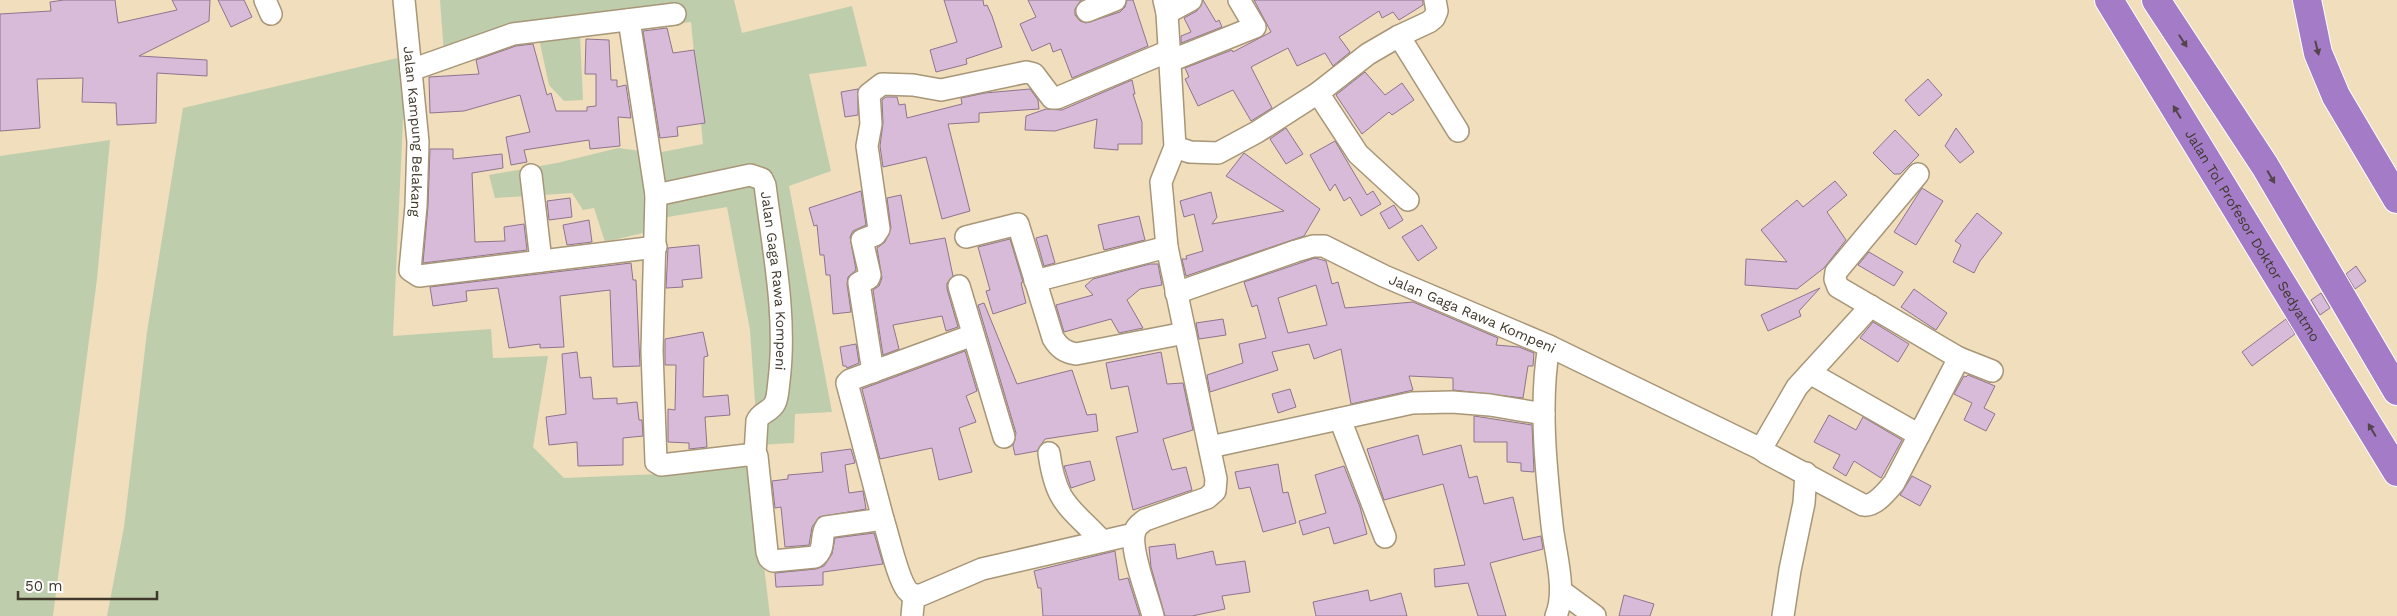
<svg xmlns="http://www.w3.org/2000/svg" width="2397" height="616" viewBox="0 0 2397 616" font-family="'Work Sans',sans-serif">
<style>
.green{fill:#becead}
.building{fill:#d7bbd8;stroke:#8e758e;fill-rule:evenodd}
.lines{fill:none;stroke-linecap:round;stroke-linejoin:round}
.minor-casing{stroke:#a79677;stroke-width:24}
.highway-casing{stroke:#fff;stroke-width:30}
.minor{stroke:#fff;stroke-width:21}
.highway{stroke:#a37bc7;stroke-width:28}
.oneway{fill:#53454a}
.labels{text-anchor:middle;stroke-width:5;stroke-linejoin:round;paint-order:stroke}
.street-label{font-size:14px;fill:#3f382b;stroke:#fff}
</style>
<rect width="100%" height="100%" fill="#f0debd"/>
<path class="green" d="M440,0H734L742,33L852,6L867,66L809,74L831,171L789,186L832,412L795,414L794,443L758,445L750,330L727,207L656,219L643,233L605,242L594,208L583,210L572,193L495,198L489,175L557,163L618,148L657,153L703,144L691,22L580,35L583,100L564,101L549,85L538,34L444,54Z
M406,56L393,336L491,329L493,358L548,356L533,447L564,478L659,474L751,458L770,616H107L124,527L147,332L183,108Z
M110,140L97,279L53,616H0V156Z"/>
<path class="building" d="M64,0H115L118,23L177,10L172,0H210L209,21L139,56L207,60V76L157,73L156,123L117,125L116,103L82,102L83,78L37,79L40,128L0,131V14L51,11L50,2Z
M218,0H244L252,17L231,27Z
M944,0H983L984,6L987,5L992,16L1002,47L966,59L967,64L936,72L930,50L957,42Z
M1028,0H1081L1075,9V15L1080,21L1086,23L1120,12L1125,7L1127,0H1133L1148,46L1072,78L1061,49L1053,52L1050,43L1032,51L1020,24L1036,17Z
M1203,0L1216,22L1219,20L1222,27L1181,43V36L1191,32L1184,18L1197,11Z
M1254,0H1423V5L1399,20L1393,12L1382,18L1379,11L1339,37L1350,52L1333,66L1325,53L1297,66L1288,48L1251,67L1272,108L1251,121L1233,90L1198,106L1185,79L1189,77L1185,68L1232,50L1233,52L1271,32Z
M667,28L673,53L694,50L705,123L677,127L678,136L660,138L643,31Z
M586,39L609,40L611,80H617V87L626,85L631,118L618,117L620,146L590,149L589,140L524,150L527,162L511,165L506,137L530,132L520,95L464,111L430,113L429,77L479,74L476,60L516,46L533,44L547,95L551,93L556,111H587V107L596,106V74H585Z
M1365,72L1385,95L1402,83L1414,100L1392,115L1389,112L1362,134L1336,95Z
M1928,79L1942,95L1919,116L1905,100Z
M1132,80L1135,94H1133L1142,122V144H1118V150L1094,148L1097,119L1055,131L1025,130L1026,116L1046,109L1062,110Z
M858,89V115L845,117L841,92Z
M1030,89L1038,100L1039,109L979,113V122L948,124L970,211L942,219L926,157L883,167L880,146L883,123L882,100L886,97H897L899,105L905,104L907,118L962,104L961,98L985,93Z
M1286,128L1303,154L1286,164L1270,139Z
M1956,128L1974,152L1960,163L1945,146Z
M1895,130L1919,155L1900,174H1894L1873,153Z
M1335,141L1367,195L1373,191L1381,204L1361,216L1350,197L1344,201L1335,184L1330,191L1310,155Z
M430,149H453V159L502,154L503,168L472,173L475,242L505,241L504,227L524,224L527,250L423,263L428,206Z
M1244,153L1320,209L1304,236L1186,276L1182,259H1187L1186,256L1203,251L1194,214L1184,217L1180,201L1211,192L1217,217L1212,224L1284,211L1226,176Z
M1835,181L1847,195L1827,212L1846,240L1824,268L1797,289L1745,285L1746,259L1787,262L1761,230L1797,200L1803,207Z
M1922,188L1943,201L1916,245L1894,232Z
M861,191L866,225L853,231L850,237L856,270L848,277L847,284L851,312L833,314L830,275H826L824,255H820L817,225L814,226L809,208Z
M901,195L910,244L945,238L953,276L947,283V289L958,327L946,331L942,316L893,325L899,349L883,355L873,290L879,286L882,278L877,248L885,242L891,228L887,198Z
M570,198L572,217L549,220L547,201Z
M1394,205L1403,220L1389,229L1380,213Z
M1977,213L2002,233L1980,261L1974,273L1953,262L1961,245L1955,241Z
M1139,216L1145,240L1104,250L1098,225Z
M589,220L592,242L567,245L563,225Z
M1422,225L1437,248L1418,261L1402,237Z
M1047,235L1055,263L1044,266L1036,238Z
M1010,239L1023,282L1021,283L1026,303L993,314L986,291L990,290L978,247Z
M699,245L702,278L682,280L683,287L666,288L668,248Z
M1869,252L1903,272L1894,286L1858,265Z
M1315,258L1326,261L1332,284L1338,282L1345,308L1413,302L1498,338L1496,345L1519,347L1534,353L1533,366H1528L1523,398L1453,390V378L1409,376L1413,390L1351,404L1341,349L1314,359L1309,344L1272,352L1278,370L1210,392L1207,375L1243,363L1239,344L1266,338L1257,305L1252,307L1244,282ZM1316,285L1327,325L1288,333L1278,298Z
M631,263L633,280H636L640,366L613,367L610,290L560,296L564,347L540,348V344L509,348L498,288L466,291L467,301L433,306L430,287Z
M1150,264H1158L1162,285L1140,289L1127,300L1143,328L1119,333L1111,319L1064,332L1056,305L1093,295L1085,286L1093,279Z
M2356,266L2366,281L2355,289L2346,274Z
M1820,288L1799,311L1801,316L1768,331L1761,315Z
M1914,289L1947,313L1936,330L1901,307Z
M2321,293L2330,308L2320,315L2311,300Z
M984,303L1017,384L1072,370L1087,415L1096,414L1098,431L1045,439L1037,451L1015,455L1013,446L1016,433L978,305Z
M1223,319L1226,335L1199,339L1196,323Z
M2286,319L2295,334L2252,366L2242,352Z
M1873,322L1909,344L1898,362L1860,338Z
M703,332L708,356L704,357L703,397L728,395L730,415L705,417L707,447L689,449V443L668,442V409L675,410L676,365H665V339Z
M856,344L859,363L847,368L846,366H843L840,347Z
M965,351L977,391L966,396L976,422L959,428L972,472L939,480L932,448L880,459L862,389Z
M577,352L580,378L591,377L593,399L617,398V404L637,402L639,420H642L643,436L623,438V465L578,466L577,442L549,445L546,417L566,414L562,354Z
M1161,352L1167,384L1183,383L1193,430L1163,439L1172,470L1186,467L1192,490L1133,510L1116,437L1138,432L1128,386L1111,389L1106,363Z
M1968,375L1995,386L1984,408L1995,414L1986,431L1964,420L1972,403L1954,394L1964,376L1966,377Z
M1290,389L1296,407L1278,413L1272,394Z
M1829,415L1856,430L1863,417L1902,440L1881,478L1854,461L1846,476L1833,468L1840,455L1814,442Z
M1474,416L1532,425L1534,472L1521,471V463L1507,462V442H1474Z
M1418,435L1423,455L1461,445L1469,478L1477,476L1484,504L1513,497L1523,540L1541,536L1543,549L1490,563L1506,616H1478L1468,583L1435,587L1434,569L1465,565L1443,484L1384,500L1367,449Z
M851,449L855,463L845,465L849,493L863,491L866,509L819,517L812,527L809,545L785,547L781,507L775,508L772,481L788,479V475L823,472L821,453Z
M1090,461L1095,480L1071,488L1064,466Z
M1278,464L1283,493L1288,492L1296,523L1263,532L1250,487L1239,489L1235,472Z
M1344,466L1360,507L1367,534L1334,544L1329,527L1303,535L1299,521L1326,513L1315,475Z
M1912,476L1931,486L1920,506L1900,495Z
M874,533L883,564L823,572V585L776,587L775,573L816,569L824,566L832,554L835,538Z
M1175,544L1177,559L1213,551L1216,565L1245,561L1250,592L1222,596L1225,609L1192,616H1165L1151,567L1149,547Z
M1115,551L1119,580L1128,578L1140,616H1043L1041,588H1038L1034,571Z
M1368,590L1370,601L1401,593L1407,616H1316L1313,602Z
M1624,595L1654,604L1650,616H1619Z"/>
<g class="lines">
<defs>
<g id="minor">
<path d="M265,0L271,14"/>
<path id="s1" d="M404,0L418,142L416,206L410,270L419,276L656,247"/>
<path d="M1087,11L1115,0"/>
<path d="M1167,13L1191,0"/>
<path d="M629,20L656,195L652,351L656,462L661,465L755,454L757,456L767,552L769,558L773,561L815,557C826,549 820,536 826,527L883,519C889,537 897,577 907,590C911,595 915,595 921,595L982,569L1134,534"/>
<path d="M1399,36L1458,131"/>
<path d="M1170,61L1255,27L1239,0"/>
<path d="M411,70L513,34L675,14"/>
<path d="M1318,93L1358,154L1408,200"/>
<path d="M1175,147L1190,152L1218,153L1257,132L1318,93L1368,54L1399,36L1429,22L1434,18L1437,11L1435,0"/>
<path d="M1918,174L1836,272L1835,279L1838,287L1959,358L1992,371"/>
<path d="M531,175L541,261"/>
<path id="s2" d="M656,195L750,175L762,179L765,185C773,249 787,316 779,381C778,388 778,397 775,403C771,412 760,412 757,421L755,454"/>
<path d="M966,237L1018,224L1053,338C1059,348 1065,352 1076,354L1185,333"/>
<path d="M1035,281L1167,247"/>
<path d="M959,286L1004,437"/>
<path id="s3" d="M1176,293L1296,251L1313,246H1324L1384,276L1549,346L1761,449"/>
<path d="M1871,306L1797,387L1761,449L1766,453L1863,505C1875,507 1887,491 1894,483L1959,358"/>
<path d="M1549,346C1539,401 1546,470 1552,525C1555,554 1567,589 1556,616"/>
<path d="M873,372L859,283L869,278L870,275L862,240L875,235L879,229L867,146L871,124L869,94L882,84L913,85L941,90L1026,72L1034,74L1052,98H1057L1169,51"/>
<path d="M1810,373L1919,435"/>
<path d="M1340,419L1385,537"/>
<path d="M1210,447L1412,403L1452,402L1490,405L1544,414"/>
<path d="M1049,453C1056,504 1069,506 1102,541"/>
<path d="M883,519L847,383L850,380L973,335"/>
<path d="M1561,591L1595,616"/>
<path d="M912,616L914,595"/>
<path d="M1153,616C1148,596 1131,554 1134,535C1135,527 1140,524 1145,520L1207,498L1215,491L1216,479L1167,247L1161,182L1175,147L1167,13L1164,0"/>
<path d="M1783,616L1790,570L1804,503L1806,473"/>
</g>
<g id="highway">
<path id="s4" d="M2109,0L2397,472"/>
<path d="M2156,0L2265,166L2397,391"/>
<path d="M2307,0L2318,53L2336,96L2397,199"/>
</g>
</defs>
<use href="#minor" class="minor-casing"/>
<use href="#highway" class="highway-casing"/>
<use href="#minor" class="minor"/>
<use href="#highway" class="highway"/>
</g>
<defs><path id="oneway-solid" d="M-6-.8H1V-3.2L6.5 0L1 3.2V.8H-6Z" transform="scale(1.25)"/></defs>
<g class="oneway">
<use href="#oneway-solid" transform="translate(2183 41) rotate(57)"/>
<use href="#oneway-solid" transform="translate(2317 48) rotate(76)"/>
<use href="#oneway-solid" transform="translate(2177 112) rotate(-121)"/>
<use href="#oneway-solid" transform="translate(2271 177) rotate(60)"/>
<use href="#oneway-solid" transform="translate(2372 430) rotate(-121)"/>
</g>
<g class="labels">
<g class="street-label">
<text dy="5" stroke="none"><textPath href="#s1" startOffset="132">Jalan Kampung Belakang</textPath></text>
<text dy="5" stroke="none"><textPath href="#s4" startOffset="276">Jalan Tol Profesor Doktor Sedyatmo</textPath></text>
<text dy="5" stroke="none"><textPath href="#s2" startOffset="212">Jalan Gaga Rawa Kompeni</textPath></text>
<text dy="5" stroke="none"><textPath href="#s3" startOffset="319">Jalan Gaga Rawa Kompeni</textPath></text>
</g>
</g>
<path d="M18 591v8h139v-8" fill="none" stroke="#3f382b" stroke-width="2.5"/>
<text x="25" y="591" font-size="15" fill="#3f382b" stroke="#ffffff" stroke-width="4" paint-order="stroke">50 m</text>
</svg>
